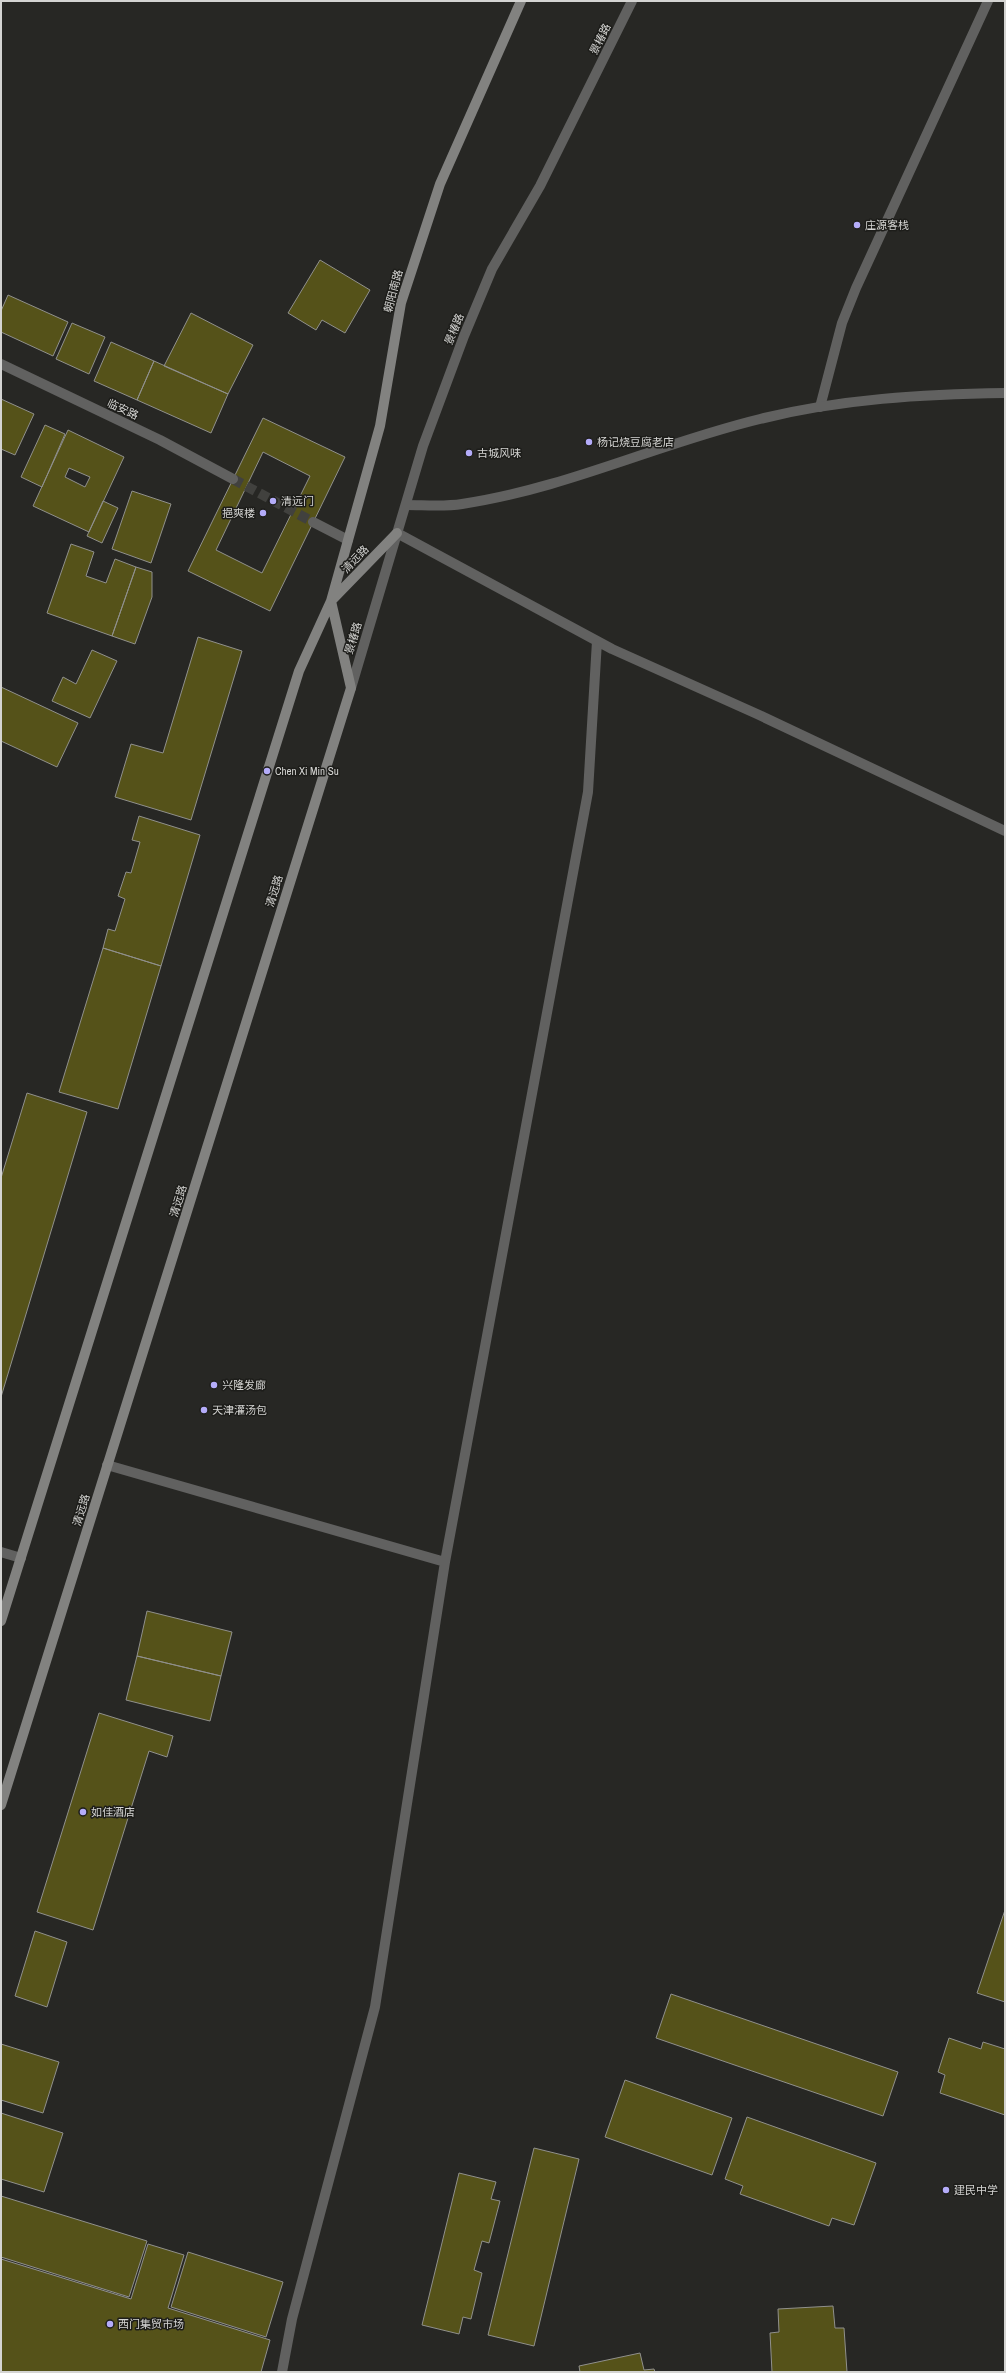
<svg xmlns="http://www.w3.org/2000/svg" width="1006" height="2373" viewBox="0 0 1006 2373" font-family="'Archivo Narrow','Noto Sans SC',sans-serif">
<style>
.building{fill:#555219;stroke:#90908c;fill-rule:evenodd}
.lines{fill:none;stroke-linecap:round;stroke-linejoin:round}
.pedestrian-tunnel{stroke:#41413e;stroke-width:10;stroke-dasharray:10 5;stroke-linecap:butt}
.service{stroke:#616160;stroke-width:10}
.pedestrian{stroke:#616160;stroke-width:10}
.minor{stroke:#616160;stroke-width:10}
.tertiary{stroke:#616160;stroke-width:10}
.secondary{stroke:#828280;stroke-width:10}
.poi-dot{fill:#b4acf9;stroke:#1d1d1a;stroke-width:1.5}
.labels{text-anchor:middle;stroke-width:3;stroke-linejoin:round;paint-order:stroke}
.street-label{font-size:11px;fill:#d4d4d2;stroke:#1d1d1a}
.poi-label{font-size:11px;fill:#d4d4d2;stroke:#1d1d1a;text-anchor:start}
</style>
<rect width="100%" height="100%" fill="#272724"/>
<path class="building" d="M320,260L370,290L345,333L322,320L316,330L288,313Z
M8,295L68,322L53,356L1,332V311Z
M191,313L253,345L228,394L164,366Z
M72,323L105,337L89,374L56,359Z
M111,342L154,361L137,400L94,381Z
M154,361L228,394L211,433L137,400Z
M1,399L34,414L15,455L1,449Z
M263,418L345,457L270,611L188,571Z
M45,425L65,434L42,487L21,477Z
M68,430L124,457L89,532L33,506ZM69,468L90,477L85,487L65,477Z
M263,452L310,476L262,573L216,550Z
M132,491L171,504L151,563L112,549Z
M103,501L118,508L102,543L87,536Z
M71,544L94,552L86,576L106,583L115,559L136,567L112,636L47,613Z
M136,567L152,572V597L135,644L112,636Z
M198,637L242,651L191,820L115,797L131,744L163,753Z
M92,650L117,661L90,718L52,701L63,677L76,684Z
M1,687L78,723L57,767L1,741Z
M139,816L200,835L161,966L103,948L108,929L115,931L125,899L118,896L126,872L131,873L140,842L132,840Z
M103,948L161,966L118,1109L59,1092Z
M27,1093L87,1112L1,1397V1178Z
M147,1611L232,1632L221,1676L137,1656Z
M137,1656L221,1676L210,1721L126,1700Z
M99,1713L173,1736L167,1757L149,1751L93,1930L37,1912Z
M1005,1910V2002L977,1993Z
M35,1931L67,1942L47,2007L15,1996Z
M671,1994L898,2072L883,2116L656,2038Z
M949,2038L981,2049L983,2042L1005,2049V2115L940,2093L945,2075L938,2072Z
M1,2044L59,2062L43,2113L1,2100Z
M625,2080L732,2118L712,2175L605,2137Z
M1,2113L63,2133L44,2192L1,2179Z
M747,2117L876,2163L854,2225L832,2218L829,2226L740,2194L743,2186L725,2179Z
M534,2148L579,2159L534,2346L488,2335Z
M459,2173L496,2182L491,2199L500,2201L489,2243L482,2241L474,2270L482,2273L471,2319L463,2317L459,2334L422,2325Z
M1,2196L147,2241L129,2297L1,2257Z
M148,2244L184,2255L168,2308L270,2340L261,2372H1V2259L131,2299Z
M188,2252L283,2282L266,2337L171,2307Z
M833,2306L835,2328H844L847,2372H772L770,2333L779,2332L778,2309Z
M640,2353L644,2370L654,2369L655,2372H580L579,2366Z"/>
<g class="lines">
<path class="pedestrian-tunnel" d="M233,479L313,522"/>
<path class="service" d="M820,407L842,323L856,288L988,1"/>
<path class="pedestrian" d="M1,364L160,440L233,479
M313,522L348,540"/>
<path class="minor" d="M406,505C424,505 444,507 462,504C564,489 660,443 760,419C840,399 924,394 1005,393
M397,533L612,649L757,714L1005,831
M107,1465L445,1562
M1,1552L21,1558
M282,2372L292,2319L375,2007L445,1562L588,792L597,641"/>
<path class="tertiary" d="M351,688L423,446L464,336L492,269L540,186L632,1"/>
<path class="secondary" d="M1,1621L299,671L331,601L397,533
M1,1805L351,688L331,601L380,426L401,303L440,184L521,1"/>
</g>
<g class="poi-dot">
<circle cx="857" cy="225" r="4"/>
<circle cx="589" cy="442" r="4"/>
<circle cx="469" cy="453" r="4"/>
<circle cx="273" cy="501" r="4"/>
<circle cx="263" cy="513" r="4"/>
<circle cx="267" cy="771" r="4"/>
<circle cx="214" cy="1385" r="4"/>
<circle cx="204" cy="1410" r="4"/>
<circle cx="83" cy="1812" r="4"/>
<circle cx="946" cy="2190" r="4"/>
<circle cx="110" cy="2324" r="4"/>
</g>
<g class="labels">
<g class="street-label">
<text transform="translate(600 39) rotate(-64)" y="4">景椿路</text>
<text transform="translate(393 291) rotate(-75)" y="4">朝阳南路</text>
<text transform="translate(454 329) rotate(-68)" y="4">景椿路</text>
<text transform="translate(123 409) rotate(25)" y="4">临安路</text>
<text transform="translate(355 559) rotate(-46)" y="4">清远路</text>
<text transform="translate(353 638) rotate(-73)" y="4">景椿路</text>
<text transform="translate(274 891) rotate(-73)" y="4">清远路</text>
<text transform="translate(178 1201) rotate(-73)" y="4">清远路</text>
<text transform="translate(81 1510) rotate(-73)" y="4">清远路</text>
</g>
<g class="poi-label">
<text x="865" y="229">庄源客栈</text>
<text x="597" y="446">杨记烧豆腐老店</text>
<text x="477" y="457">古城风味</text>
<text x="281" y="505">清远门</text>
<text x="255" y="517" text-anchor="end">挹爽楼</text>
<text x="275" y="775">Chen Xi Min Su</text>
<text x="222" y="1389">兴隆发廊</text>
<text x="212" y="1414">天津灌汤包</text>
<text x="91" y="1816">如佳酒店</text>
<text x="954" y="2194">建民中学</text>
<text x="118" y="2328">西门集贸市场</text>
</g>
</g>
<rect width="1006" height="2373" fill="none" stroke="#d4d4d2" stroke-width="4"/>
</svg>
